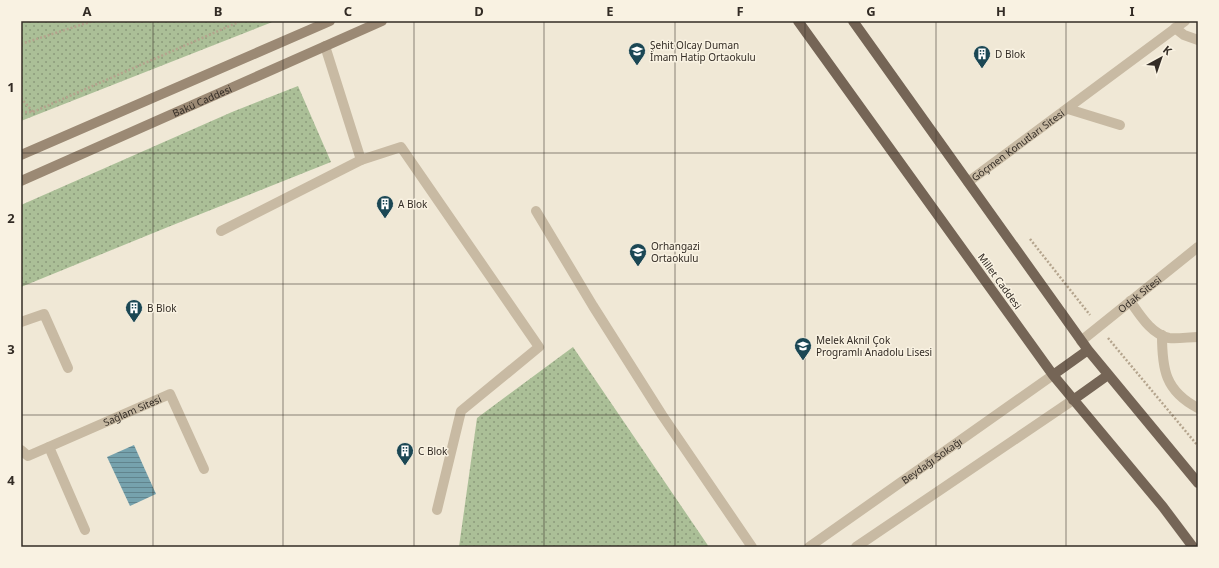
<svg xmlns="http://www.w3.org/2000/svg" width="1219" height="568" viewBox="0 0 1219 568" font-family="'Noto Sans',sans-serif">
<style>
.grass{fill:url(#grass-dots)}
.water{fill:url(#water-rules)}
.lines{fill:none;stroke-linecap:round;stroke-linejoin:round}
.path{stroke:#b4a48d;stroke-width:2.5;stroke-dasharray:2 2;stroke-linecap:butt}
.lane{stroke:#c8baa3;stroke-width:10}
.street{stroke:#c8baa3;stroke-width:10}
.secondary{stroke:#9b8974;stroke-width:10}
.primary{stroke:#756556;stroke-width:10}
.grid{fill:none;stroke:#332c25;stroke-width:1;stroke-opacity:0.55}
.labels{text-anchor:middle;stroke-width:3;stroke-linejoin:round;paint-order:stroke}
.poi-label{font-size:10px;fill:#332c25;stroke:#f9f2e2;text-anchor:start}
.street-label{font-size:10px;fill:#332c25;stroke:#f9f2e2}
.neatline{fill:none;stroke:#332c25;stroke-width:1.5}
.grid-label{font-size:13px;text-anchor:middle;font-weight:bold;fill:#332c25}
</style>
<defs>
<pattern id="grass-dots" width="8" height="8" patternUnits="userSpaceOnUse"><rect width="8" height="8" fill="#abbf97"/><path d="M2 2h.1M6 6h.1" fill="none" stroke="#8c9b7b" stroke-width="1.8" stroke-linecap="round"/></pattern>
<pattern id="water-rules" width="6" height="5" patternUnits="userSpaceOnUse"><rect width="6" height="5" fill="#76a2ad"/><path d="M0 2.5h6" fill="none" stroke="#61848d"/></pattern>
</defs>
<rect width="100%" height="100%" fill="#f0e8d6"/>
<path class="grass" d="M21,21H275L21,121Z
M298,86L331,162L168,227L21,287V205L232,112Z
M573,347L709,547H459L477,418Z"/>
<path class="water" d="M134,445L156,494L130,506L107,457Z"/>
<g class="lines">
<path class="path" d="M21,44L93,21
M21,98L33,112
M21,112H33L241,21
M1030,239L1090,315
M1108,338L1198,446"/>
<g class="lane">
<path d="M1175,28L1184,35L1198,40"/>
<path d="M1068,109L1120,125"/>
<path d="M361,160L401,147L539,347L461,411L437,510"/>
<path id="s1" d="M968,182L1185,21"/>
<path d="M536,211L593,306L662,415L752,547"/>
<path d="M221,231L361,160L325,46"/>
<path d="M1130,301C1140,315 1151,334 1169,338C1178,339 1189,337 1198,337"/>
<path d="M21,322L44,314L68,368"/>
<path d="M1162,335C1162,369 1165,391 1198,408"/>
<path id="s2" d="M1081,341L1198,247"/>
<path d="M49,447L85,530"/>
<path id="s3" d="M21,450L28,456L170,394L204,469"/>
</g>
<g class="street">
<path id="s4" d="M809,547L1053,375"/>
<path d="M856,547L1073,400"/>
</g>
<g class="secondary">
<path d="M21,155L330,21"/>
<path id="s5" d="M21,181L382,21"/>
</g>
<path class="primary" d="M798,21L1053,375L1163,507L1193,547
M853,21L1088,350L1198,483
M1053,375L1088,350
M1073,400L1108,375"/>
</g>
<path class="grid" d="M153,21V547M283,21V547M414,21V547M544,21V547M675,21V547M805,21V547M936,21V547M1066,21V547M21,153H1198M21,284H1198M21,415H1198"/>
<defs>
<symbol id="school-pin" viewBox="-11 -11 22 30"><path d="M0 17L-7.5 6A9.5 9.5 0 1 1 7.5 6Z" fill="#1b4754" stroke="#f9f2e2"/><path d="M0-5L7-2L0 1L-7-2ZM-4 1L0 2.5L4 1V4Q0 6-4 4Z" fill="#fff"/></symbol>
<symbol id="building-pin" viewBox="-11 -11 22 30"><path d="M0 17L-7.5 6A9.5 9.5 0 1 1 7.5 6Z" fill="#1b4754" stroke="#f9f2e2"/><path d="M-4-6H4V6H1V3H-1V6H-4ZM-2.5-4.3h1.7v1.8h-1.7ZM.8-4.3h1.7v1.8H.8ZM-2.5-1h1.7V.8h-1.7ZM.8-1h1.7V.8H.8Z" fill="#fff"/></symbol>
</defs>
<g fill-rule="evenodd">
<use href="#school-pin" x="627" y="41" width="20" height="27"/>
<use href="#building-pin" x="972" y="44" width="20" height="27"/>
<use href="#building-pin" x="375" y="194" width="20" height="27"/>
<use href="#school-pin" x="628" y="242" width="20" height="27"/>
<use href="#building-pin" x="124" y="298" width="20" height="27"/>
<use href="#school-pin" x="793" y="336" width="20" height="27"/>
<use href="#building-pin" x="395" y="441" width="20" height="27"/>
</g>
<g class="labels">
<g class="poi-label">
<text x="650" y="49">Şehit Olcay Duman<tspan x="650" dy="12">İmam Hatip Ortaokulu</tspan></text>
<text x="995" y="58">D Blok</text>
<text x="398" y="208">A Blok</text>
<text x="651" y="250">Orhangazi<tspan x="651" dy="12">Ortaokulu</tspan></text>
<text x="147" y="312">B Blok</text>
<text x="816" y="344">Melek Aknil Çok<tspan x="816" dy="12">Programlı Anadolu Lisesi</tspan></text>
<text x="418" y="455">C Blok</text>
</g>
<g class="street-label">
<text dy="4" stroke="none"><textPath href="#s5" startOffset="198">Bakü Caddesi</textPath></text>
<text dy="4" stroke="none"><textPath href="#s1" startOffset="62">Göçmen Konutları Sitesi</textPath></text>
<text transform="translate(1000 281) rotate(54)" y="4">Millet Caddesi</text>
<text dy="4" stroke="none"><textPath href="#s2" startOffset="75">Odak Sitesi</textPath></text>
<text dy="4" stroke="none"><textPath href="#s3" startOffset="123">Sağlam Sitesi</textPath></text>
<text dy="4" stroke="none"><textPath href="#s4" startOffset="150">Beydağı Sokağı</textPath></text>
</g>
</g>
<rect width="1219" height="568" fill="none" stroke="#f9f2e2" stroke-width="44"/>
<g transform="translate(1161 58) rotate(40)" stroke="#f9f2e2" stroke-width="3" paint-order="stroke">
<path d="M0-3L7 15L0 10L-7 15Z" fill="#332c25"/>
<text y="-6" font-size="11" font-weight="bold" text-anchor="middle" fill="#332c25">K</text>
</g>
<rect x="22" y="22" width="1175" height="524" class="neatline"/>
<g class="grid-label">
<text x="87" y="16">A</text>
<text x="218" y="16">B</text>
<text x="348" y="16">C</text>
<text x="479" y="16">D</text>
<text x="610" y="16">E</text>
<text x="740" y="16">F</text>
<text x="871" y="16">G</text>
<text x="1001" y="16">H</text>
<text x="1132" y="16">I</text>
<text x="11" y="92">1</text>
<text x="11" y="223">2</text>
<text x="11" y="354">3</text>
<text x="11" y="485">4</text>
</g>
</svg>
